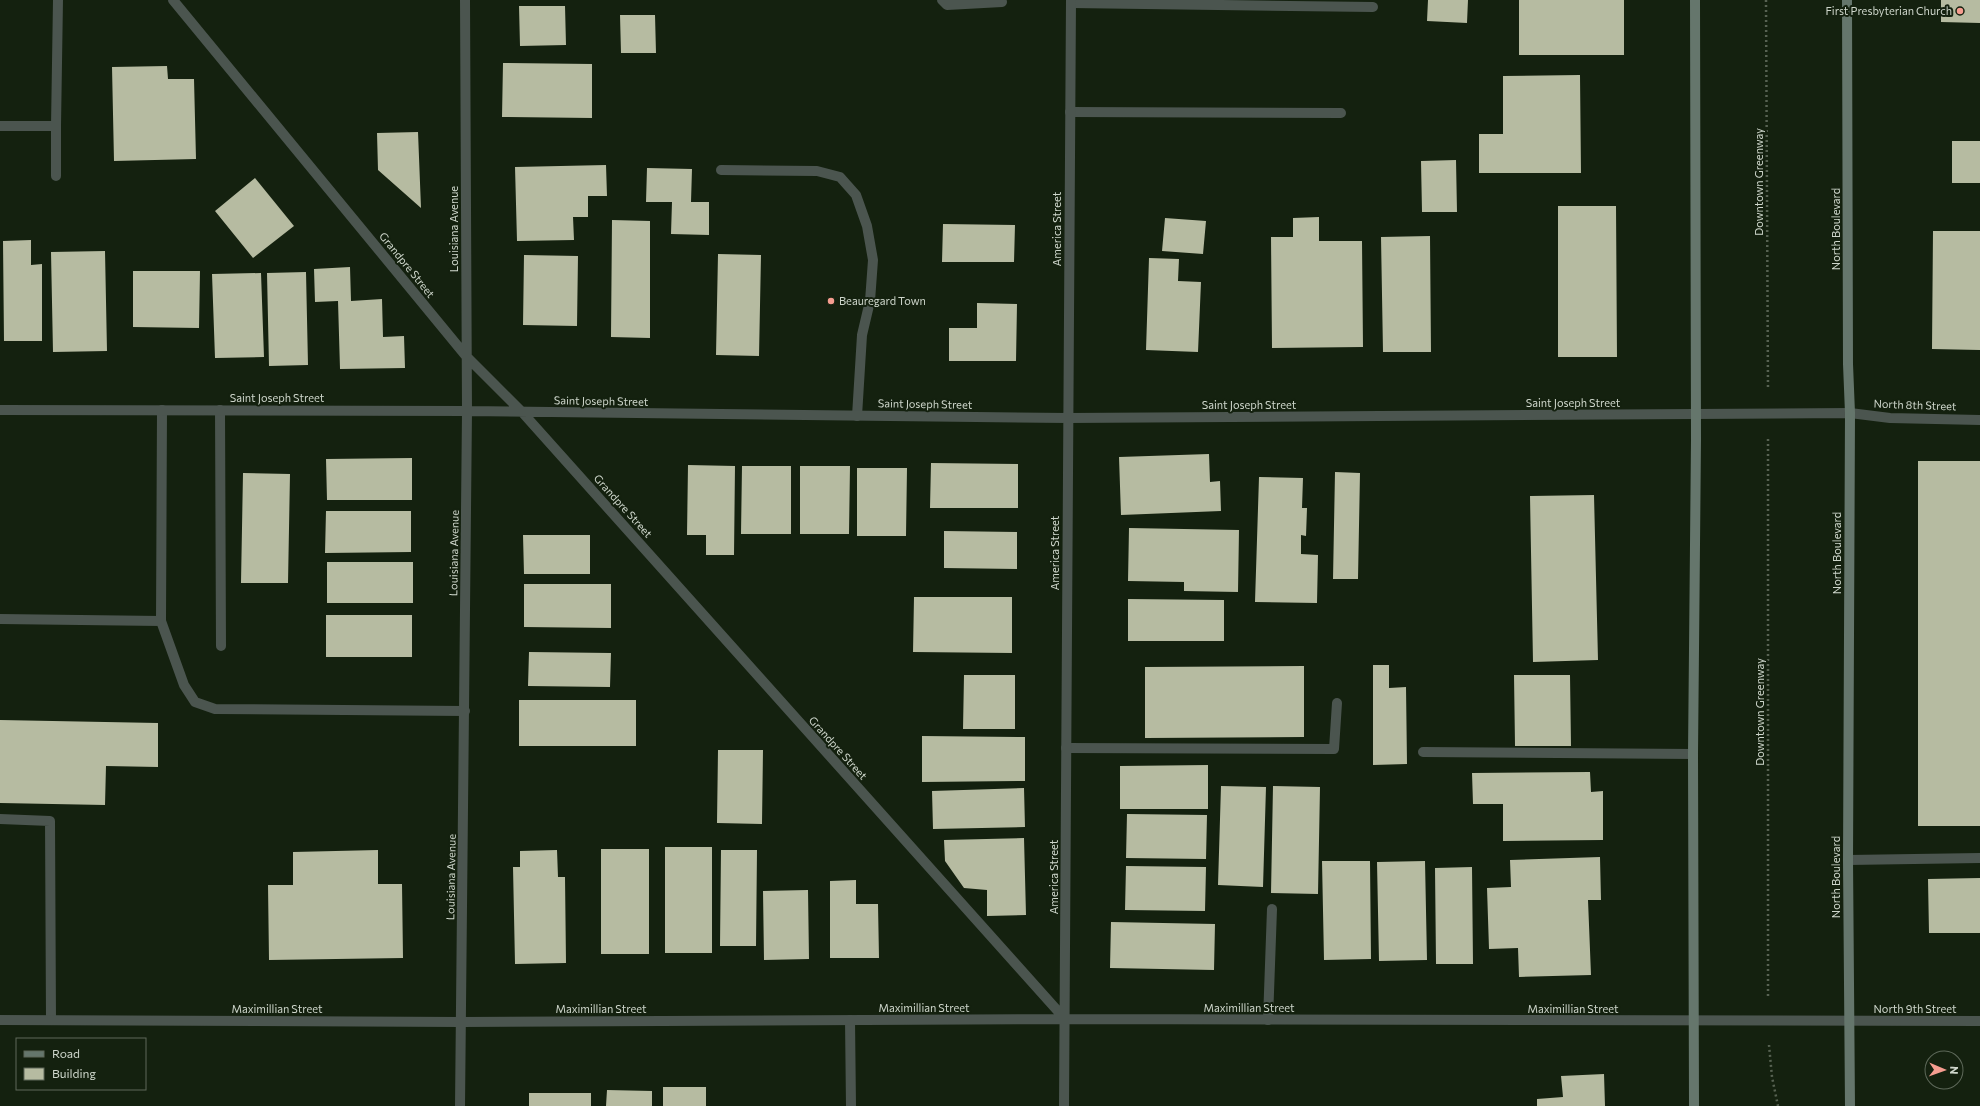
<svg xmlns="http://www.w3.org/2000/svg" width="1980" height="1106" viewBox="0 0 1980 1106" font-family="Commissioner,sans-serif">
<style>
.building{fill:#b6bba1}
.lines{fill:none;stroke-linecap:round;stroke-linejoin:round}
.path{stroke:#576252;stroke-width:2.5;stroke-dasharray:2 3;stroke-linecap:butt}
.lane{stroke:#4b554f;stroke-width:10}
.street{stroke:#4b554f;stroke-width:10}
.secondary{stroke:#65766c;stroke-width:10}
.poi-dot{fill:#f59d90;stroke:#14210f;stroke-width:1.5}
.labels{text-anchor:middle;stroke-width:4;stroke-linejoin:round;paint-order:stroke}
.poi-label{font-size:11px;fill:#ced6cb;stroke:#14210f;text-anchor:end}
.street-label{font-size:11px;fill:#ced6cb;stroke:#14210f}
</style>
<rect width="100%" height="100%" fill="#14210f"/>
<path class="building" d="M1428,0H1468L1467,23L1427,21Z
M1519,0H1624V55H1519Z
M1941,0H1980V23L1941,22Z
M519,6H565L566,45L520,46Z
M620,15H655L656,53H621Z
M503,63L592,64V118L502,117Z
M167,66L168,79H194L196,159L114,161L112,67Z
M1580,75L1581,173H1479V134H1503V76Z
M418,132L421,208L378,170L377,133Z
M1952,141H1980V183H1952Z
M1456,160L1457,212H1422L1421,161Z
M606,165L607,196H588V217H573L574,240L517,241L515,167Z
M647,168L692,169L691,202H709V235L671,234L672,202H646Z
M255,178L294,226L253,258L215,211Z
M1558,206H1616L1617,357H1558Z
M1319,217V241H1362L1363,347L1272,348L1271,237H1293V218Z
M1165,218L1206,221L1203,254L1162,251Z
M612,220L650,221V338L611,337Z
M943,224L1015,225L1014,262H942Z
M1933,231H1980V350L1932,349Z
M1430,236L1431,352H1383L1381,237Z
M31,240V265L42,264V341H4L3,241Z
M105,251L107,351L53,352L51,252Z
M718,254L761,255L759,356L716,355Z
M524,255L578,256L577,326L523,325Z
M1149,258L1179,259L1178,281L1201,282L1198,352L1146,350Z
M350,267L351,301L382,299L383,337L404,336L405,368L340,369L338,301L315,302L314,269Z
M133,271H200L199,328L133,327Z
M306,272L308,365L269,366L267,273Z
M261,273L264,357L215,358L212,274Z
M977,303L1017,304L1016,361H949V328H977Z
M1209,454L1210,482L1220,481L1221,511L1121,515L1119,457Z
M412,458V500H327L326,459Z
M1918,461H1980V826H1918Z
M931,463L1018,464V508H930Z
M688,465L735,466L734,555H706V535H687Z
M742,466H791V534H741Z
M800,466H850L849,534H800Z
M857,468H907L906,536H857Z
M1335,472L1360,473L1358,579H1333Z
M243,473L290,474L288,583H241Z
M1259,477L1303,478L1302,508H1307L1306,536L1301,535V554L1318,555L1317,603L1255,602Z
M1594,495L1598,660L1533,662L1530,496Z
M326,511H411V552L325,553Z
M1129,528L1239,530L1238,592L1184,591V582L1128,581Z
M944,531L1017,532V569L944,568Z
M523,535H590V574H524Z
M327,562H413V603H327Z
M524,584H611V628L524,627Z
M914,597H1012V653L913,652Z
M1128,599L1224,600V641H1128Z
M326,615H412V657H326Z
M529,652L611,653L610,687L528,686Z
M1373,665H1389V688L1406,687L1407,764L1373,765Z
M1304,666V737L1145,738V667Z
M964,675H1015V729H963Z
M1514,675H1570L1571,746H1515Z
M519,700H636V746H519Z
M0,720L158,723V767L106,766L105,805L0,803Z
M922,736L1025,737V781L922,782Z
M718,750H763L762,824L717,823Z
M1208,765V809H1120V766Z
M1590,772L1591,792L1603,791V840L1503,841V804H1473L1472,773Z
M1221,786L1266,787L1263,887L1218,885Z
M1273,786L1320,787L1318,894L1271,893Z
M1024,788L1025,827L933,829L932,791Z
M1127,814L1207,815L1206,859L1126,858Z
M1024,838L1026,915L987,916V890L964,888L945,861L944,840Z
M665,847H712V953H665Z
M601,849H649V954H601Z
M378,850V884H402L403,958L269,960L268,885H293V852Z
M557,850L558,877H565L566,963L515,964L513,867H520V851Z
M721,850H757L756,946H720Z
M1600,857L1601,900H1588L1591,975L1519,977L1518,948L1489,949L1487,888L1511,887L1510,860Z
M1322,861H1370L1371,959L1324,960Z
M1425,861L1427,960L1379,961L1377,862Z
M1126,866L1206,867L1205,911L1125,910Z
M1472,867L1473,964H1436L1435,868Z
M1980,878V933H1929L1928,879Z
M856,880V904H878L879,958H830V881Z
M808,890L809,959L764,960L763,891Z
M1111,922L1215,924L1214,970L1110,968Z
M1604,1074L1605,1106H1537V1099L1563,1097L1561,1076Z
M663,1087H706V1106H663Z
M607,1090L652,1091V1106H606Z
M529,1093H591V1106H529Z"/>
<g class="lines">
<path class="path" d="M1766,0L1768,390
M1768,996V437
M1769,1045L1772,1077L1778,1106"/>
<path class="lane" d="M942,0L947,5L1002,2
M1071,3L1373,7
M1070,112L1341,113
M0,126H56L58,0
M721,170L817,171L840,177L856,195L867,226L873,260L870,301L862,335L857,416
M56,176V126
M220,410L221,646
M0,619L161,621L184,685L195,702L215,709L465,711
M161,621L162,410
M1066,748L1334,749L1337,703
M1423,752L1693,754
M0,819L50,821L51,1020
M1848,860L1980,858
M850,1020L851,1106
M1268,1020L1272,909"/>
<path class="street" d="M173,0L466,356L522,412L1065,1019
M0,410L467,411L1068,418L1850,413L1890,418L1980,420
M0,1020L461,1022L1065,1019L1980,1021
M460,1106L467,411L465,0
M1064,1106L1071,0"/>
<path class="secondary" d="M1847,0L1848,364L1850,413L1848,860L1850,1106
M1694,1106L1693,754L1696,440L1695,0"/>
</g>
<g class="poi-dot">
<circle cx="1960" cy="11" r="4"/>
<circle cx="831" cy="301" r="4"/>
</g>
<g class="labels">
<g class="poi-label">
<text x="1952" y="15">First Presbyterian Church</text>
<text x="839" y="305" text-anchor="start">Beauregard Town</text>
</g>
<g class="street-label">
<text transform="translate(1759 182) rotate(-90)" y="4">Downtown Greenway</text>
<text transform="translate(454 229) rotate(-90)" y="4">Louisiana Avenue</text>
<text transform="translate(1057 229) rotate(-90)" y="4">America Street</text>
<text transform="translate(1836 229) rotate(-90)" y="4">North Boulevard</text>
<text transform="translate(407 265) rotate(51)" y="4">Grandpre Street</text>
<text x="277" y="402">Saint Joseph Street</text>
<text transform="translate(601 401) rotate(1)" y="4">Saint Joseph Street</text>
<text x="1573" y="407">Saint Joseph Street</text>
<text transform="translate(925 404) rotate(1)" y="4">Saint Joseph Street</text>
<text x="1249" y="409">Saint Joseph Street</text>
<text transform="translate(1915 405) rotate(2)" y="4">North 8th Street</text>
<text transform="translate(623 506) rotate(48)" y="4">Grandpre Street</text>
<text transform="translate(454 553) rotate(-89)" y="4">Louisiana Avenue</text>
<text transform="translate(1055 553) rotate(-90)" y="4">America Street</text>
<text transform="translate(1837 553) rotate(-90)" y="4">North Boulevard</text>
<text transform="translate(1760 712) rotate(-90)" y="4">Downtown Greenway</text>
<text transform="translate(838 748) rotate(48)" y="4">Grandpre Street</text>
<text transform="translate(451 877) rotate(-89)" y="4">Louisiana Avenue</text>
<text transform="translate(1054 877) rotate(-90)" y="4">America Street</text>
<text transform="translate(1836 877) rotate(-90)" y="4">North Boulevard</text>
<text x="924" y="1012">Maximillian Street</text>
<text x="1249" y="1012">Maximillian Street</text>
<text x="277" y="1013">Maximillian Street</text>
<text x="601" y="1013">Maximillian Street</text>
<text x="1573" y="1013">Maximillian Street</text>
<text x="1915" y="1013">North 9th Street</text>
</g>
</g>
<rect x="16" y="1038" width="130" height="52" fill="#14210f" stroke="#5e695a"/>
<rect x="24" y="1051" width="20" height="6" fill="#65766c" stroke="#5e695a"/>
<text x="52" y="1058" font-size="12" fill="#ced6cb">Road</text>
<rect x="24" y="1068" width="20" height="12" fill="#b6bba1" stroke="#5e695a"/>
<text x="52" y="1078" font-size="12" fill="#ced6cb">Building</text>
<g transform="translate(1944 1070) rotate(92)"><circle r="19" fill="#14210f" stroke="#5e695a"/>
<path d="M0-3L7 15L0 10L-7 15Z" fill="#f59d90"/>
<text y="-6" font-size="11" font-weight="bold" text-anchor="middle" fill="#ced6cb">N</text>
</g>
</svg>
